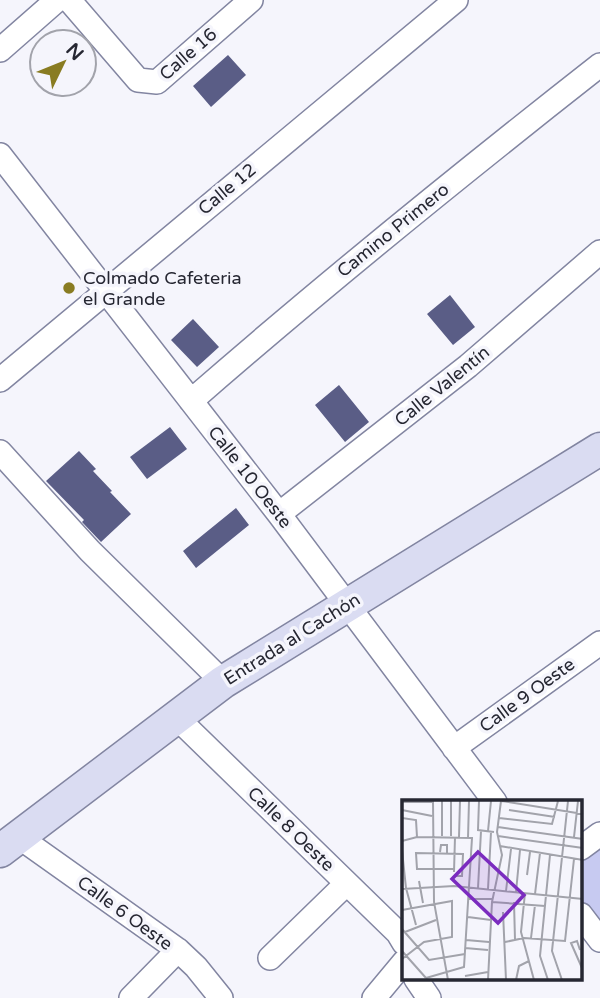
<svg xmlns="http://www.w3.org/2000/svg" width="600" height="998" viewBox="0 0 600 998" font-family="'Varela Round',sans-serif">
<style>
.green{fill:#c7caf1}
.building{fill:#5a5d86}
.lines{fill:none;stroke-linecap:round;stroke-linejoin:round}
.street-casing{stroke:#8285a1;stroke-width:26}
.secondary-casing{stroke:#8285a1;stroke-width:35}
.street{stroke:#fff;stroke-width:23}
.secondary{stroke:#dadcf2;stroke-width:32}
.poi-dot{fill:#897c22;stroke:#f5f5fc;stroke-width:2.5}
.labels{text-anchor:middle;stroke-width:7;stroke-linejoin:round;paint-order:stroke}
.street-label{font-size:18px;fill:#262732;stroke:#f5f5fc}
.poi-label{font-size:18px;fill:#262732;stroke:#f5f5fc;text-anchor:start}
.inset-road{fill:none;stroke:#a2a3ab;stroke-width:2}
.view{fill:#7b2cbf;fill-opacity:0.15;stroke:#7b2cbf;stroke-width:3.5}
.inset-edge{fill:none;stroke:#262732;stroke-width:3.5}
</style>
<rect width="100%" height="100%" fill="#f5f5fc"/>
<path class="green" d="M600,845V928L581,903V859Z"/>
<path class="building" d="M228,55L246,75L211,107L193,86Z
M450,295L475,327L453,345L427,314Z
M193,319L219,347L197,367L171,340Z
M339,385L369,422L345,442L315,405Z
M170,427L187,449L147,479L130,457Z
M79,451L96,469L93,471L112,491L110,492L131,514L101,542L82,522L84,520L46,481Z
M236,508L249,525L196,568L183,551Z"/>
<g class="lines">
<defs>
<path id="street" d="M69,0L138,80L157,82L251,0
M0,50L57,0
M0,155L279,514L495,802
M0,380L456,0
M191,401C324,285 461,174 600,65
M0,452L90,551L223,682
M279,514L468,366L600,252
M176,717L398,933L404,943
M454,748L600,643
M19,837L178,950L196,967L221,998
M581,848L600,834
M581,915L600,940
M270,958L346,884
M416,979L429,998
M131,998L178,950
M374,998L404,962"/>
<path id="secondary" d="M0,851L223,682L600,449"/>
</defs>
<use href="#street" class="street-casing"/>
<use href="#secondary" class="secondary-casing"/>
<use href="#street" class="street"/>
<use href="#secondary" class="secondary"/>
</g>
<circle class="poi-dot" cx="69" cy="288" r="7"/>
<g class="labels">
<g class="street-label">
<text transform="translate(188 54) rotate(-41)" y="6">Calle 16</text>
<text transform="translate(227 189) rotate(-40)" y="6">Calle 12</text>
<text transform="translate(393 230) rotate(-39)" y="6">Camino Primero</text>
<text transform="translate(442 386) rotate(-39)" y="6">Calle Valentín</text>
<text transform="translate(250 477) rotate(52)" y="6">Calle 10 Oeste</text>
<text transform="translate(292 639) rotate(-32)" y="6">Entrada al Cachón</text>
<text transform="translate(527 695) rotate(-36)" y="6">Calle 9 Oeste</text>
<text transform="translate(291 829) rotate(44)" y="6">Calle 8 Oeste</text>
<text transform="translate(125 913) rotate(36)" y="6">Calle 6 Oeste</text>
</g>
<g class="poi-label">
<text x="83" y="284">Colmado Cafeteria<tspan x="83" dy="21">el Grande</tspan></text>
</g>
</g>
<g transform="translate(402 800)">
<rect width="180" height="180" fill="#f5f5fc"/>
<path class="inset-road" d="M31,1L32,102L46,180M77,1L76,30L92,32M100,1L181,14M0,2H31M0,10L30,16M107,10L153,17M0,18L14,20L15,37M97,18L150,24L156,1M96,27L181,39M86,31L89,1M40,36V1M49,36V1M96,36L181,48M57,37L58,1M172,37L176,1M66,38L67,1M0,41L15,37L70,38L62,167L24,178M98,46L181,60M0,50L4,88L14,125M38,52L39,45H45V53M52,69H15L14,53L61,54L60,76H52M52,72L53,37M125,75L128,52M17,81L21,103M76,88L79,31M0,89L52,86L181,99M86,89L89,32M104,91L109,49M114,92L118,50M123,93L119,132L132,180M133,94L138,53M67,99H91M90,102L143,106M112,102L113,140M0,110L50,101V137L22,142L0,159M101,112L104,180M66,117L89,120M0,129L27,160L63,154M3,132L34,120M129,138L133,105M64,140L87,142M103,142L122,138L163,141L172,59M63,148L86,150M178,150L175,141L169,143L180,168M0,151L24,178M63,176L86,172M86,180L90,102L100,55L95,32L99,1M114,180L117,166L127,161M146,180L138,156L148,55M160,180L150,151L166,1"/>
<path class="view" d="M76,52L122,95L96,123L50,79Z"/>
<rect width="180" height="180" class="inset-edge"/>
</g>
<g transform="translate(63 63) rotate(47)"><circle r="33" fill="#f5f5fc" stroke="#a2a3ab" stroke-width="2"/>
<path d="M0-5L12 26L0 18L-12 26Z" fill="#897c22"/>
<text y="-10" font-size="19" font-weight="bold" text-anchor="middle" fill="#262732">N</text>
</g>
</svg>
